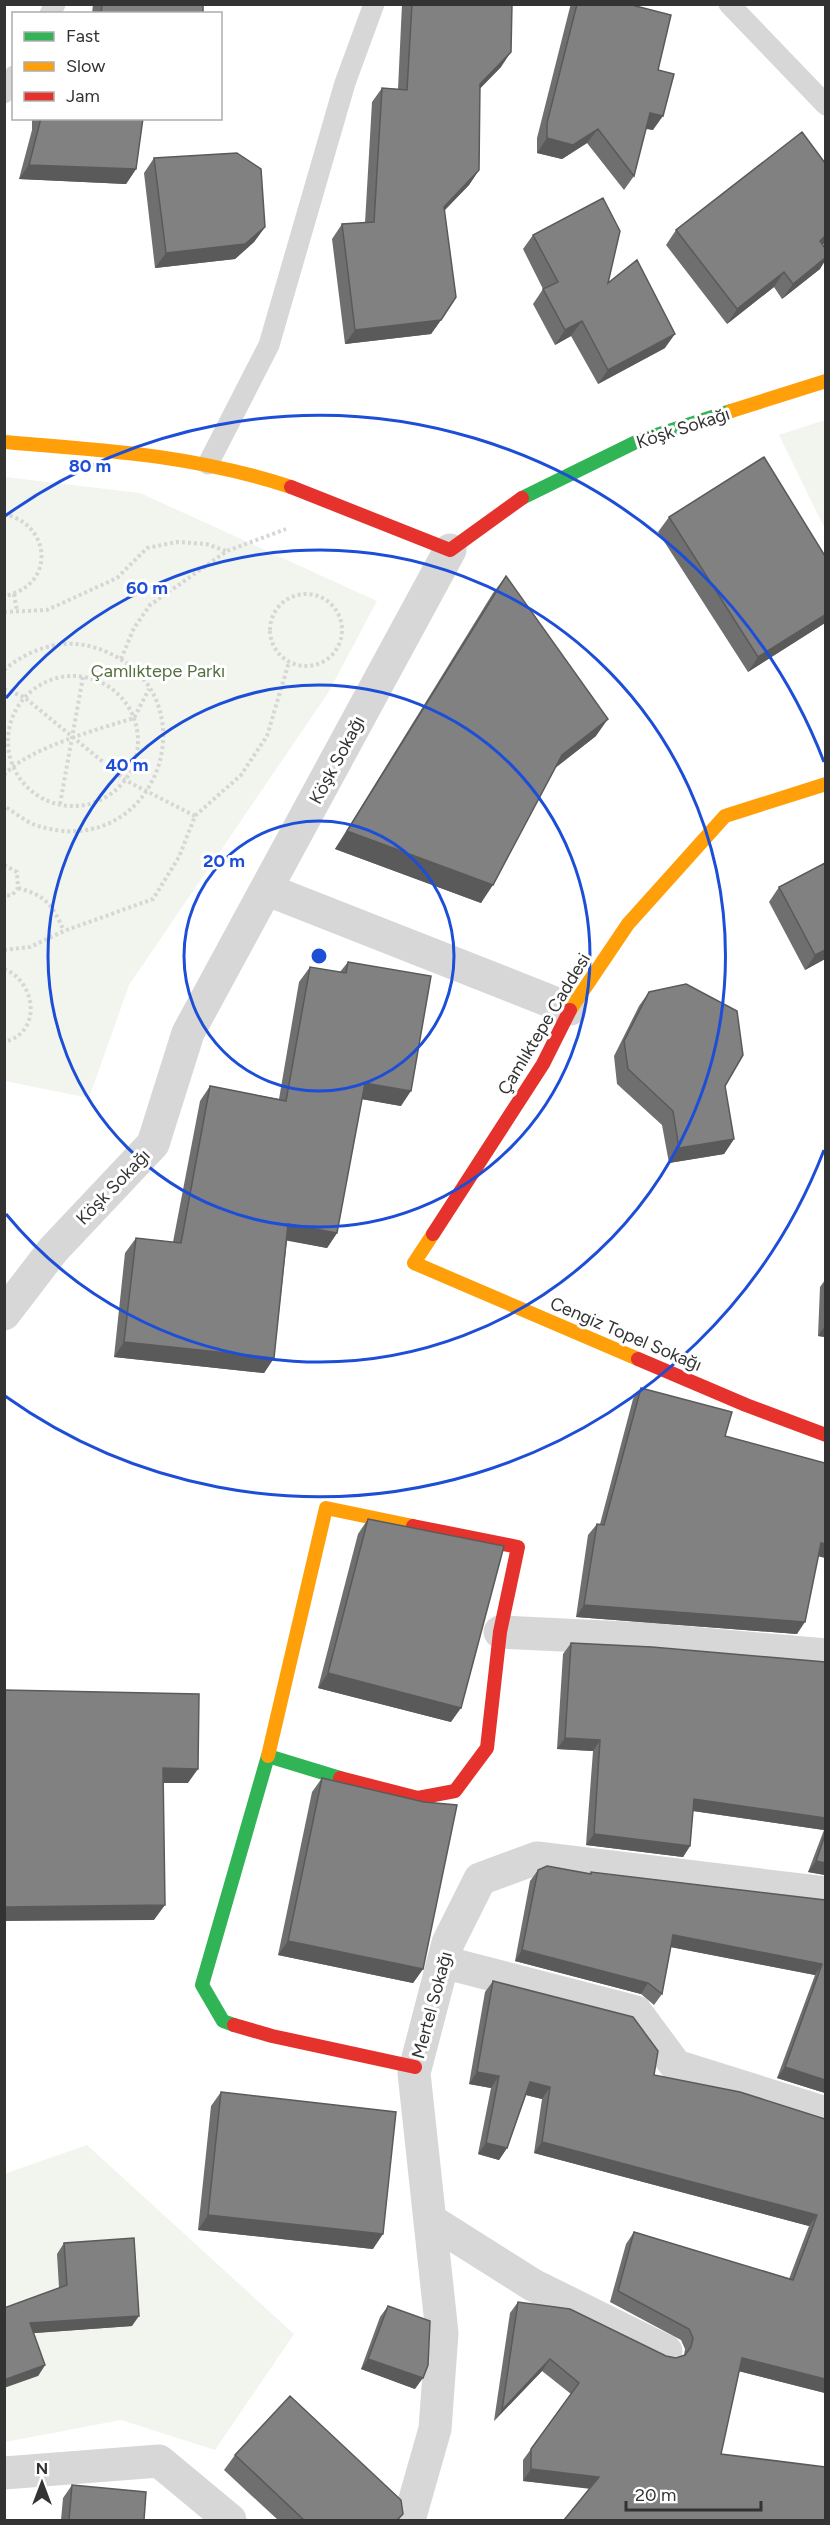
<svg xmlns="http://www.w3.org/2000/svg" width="830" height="2525" viewBox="0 0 830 2525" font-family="Figtree,sans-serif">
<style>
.green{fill:#f1f5ed}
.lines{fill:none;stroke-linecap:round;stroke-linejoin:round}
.path{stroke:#d6d6d6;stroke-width:4;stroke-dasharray:3 3;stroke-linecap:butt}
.lane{stroke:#d7d7d7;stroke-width:21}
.street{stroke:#d7d7d7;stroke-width:33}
.fast{stroke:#30b455;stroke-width:14}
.slow{stroke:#ff9f0a;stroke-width:14}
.jam{stroke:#e5322d;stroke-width:14}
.wall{fill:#6f6f6f}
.shaded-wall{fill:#5a5a5a}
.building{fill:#818181;stroke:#5a5a5a;stroke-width:1.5}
.ring{fill:none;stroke:#1d4ed8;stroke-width:3}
.labels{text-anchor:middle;stroke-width:6;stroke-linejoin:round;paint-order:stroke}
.street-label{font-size:18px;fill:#333;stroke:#fff}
.park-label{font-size:18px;fill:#56703f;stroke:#fff}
.centre{fill:#1d4ed8;stroke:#fff;stroke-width:3}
.ring-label{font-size:18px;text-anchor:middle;font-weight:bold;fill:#1d4ed8;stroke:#fff;stroke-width:6;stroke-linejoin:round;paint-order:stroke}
</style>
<rect width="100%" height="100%" fill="#fff"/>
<path class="green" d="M825,420H826L825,529L779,435Z
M5,477L140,493L377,601L328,693L129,985L89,1098L5,1081Z
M87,2145L294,2334L215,2450L121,2420L5,2442L4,2174Z"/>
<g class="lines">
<path class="path" d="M4,514C53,525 55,587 4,596
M14,594L17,611
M270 630a36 36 0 1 1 72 0a36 36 0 1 1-72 0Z
M4,612L47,610L117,578L147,548L177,542L206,544L226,551
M121,659L134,628L150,605L227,551L286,529
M4,670C29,649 61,638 93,647C218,684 162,867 35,825C25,821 14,812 4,806
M8 741a65 65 0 1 1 130 0a65 65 0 1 1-130 0Z
M4,689L24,697L125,780L195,816
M4,775C28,748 99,729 134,718L149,689
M60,804L83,677
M4,865L17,872L18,888L12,895L4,896
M18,888C47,896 52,905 64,931
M4,950L30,947L64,931L153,899L179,857L195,816L241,775L267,736L289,662
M4,969C36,981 43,1033 4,1042"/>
<path class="lane" d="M729,4L826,105
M50,14L55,4
M4,93L14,76
M208,464L269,345L345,83L374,4"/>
<path class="street" d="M268,890L570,1009
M4,1314L53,1250L153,1144L188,1033L450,550
M500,1632L646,1639L826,1655
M443,1962L636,2012L676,2066L826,2113
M430,2220L533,2285L666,2351
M4,2473L159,2461L230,2520
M409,2520L435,2429L442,2333L414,2073L448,1943L480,1879L537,1858L826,1893"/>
<path class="fast" d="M522,498L638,441L731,411
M234,2025L223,2021L202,1985L268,1756L340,1778"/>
<path class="slow" d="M731,411L826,381
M4,442C105,450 193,455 291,487
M570,1010L628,924L725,816L826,784
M433,1234L414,1263L638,1359
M268,1756L326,1508L413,1526"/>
<path class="jam" d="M291,487L450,550L522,498
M433,1234L543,1064L570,1010
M638,1359L746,1405L826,1435
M340,1778L418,1798L455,1791L487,1748L500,1632L518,1547L413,1526
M234,2025L272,2036L415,2067"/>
</g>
<path class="wall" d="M93,4H203V14H92Z
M402,4H512L501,67L480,88L479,170L469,185L445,210L441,320L431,334L345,344L332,239L342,224L365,223L372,102L382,88L398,89Z
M571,4H628L658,70L653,130L646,129L634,176L624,190L587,143L562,159L537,153V138L570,7Z
M32,118H143L136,169L126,184L19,179L32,130Z
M154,158L265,227L254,242L235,259L155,268L144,173Z
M676,230L823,245L820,269L782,299L774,287L727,324L666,245Z
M533,235L608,283L665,348L598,384L571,336L555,345L533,304L543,289L523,249Z
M669,517L825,623L748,672L658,532Z
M506,576L596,736L555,768L481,903L335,849L493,593Z
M779,887L825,959L805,970L769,902Z
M348,962L401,1106L362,1099L337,1233L327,1248L287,1240L274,1358L264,1373L114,1357L125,1253L136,1238L173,1242L200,1101L210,1086L279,1099L299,982L310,967L340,972Z
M649,992L725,1086L734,1139L724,1154L669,1163L662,1125L617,1084L614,1056L639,1006Z
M825,1280V1337L818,1336L820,1287Z
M641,1388L725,1436L818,1556L797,1634L576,1617L588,1535L597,1524H600L633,1399Z
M368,1519L451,1722L318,1688L358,1534Z
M571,1643L825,1662V1875L808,1872L824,1830L693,1811L690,1846L683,1857L586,1845L593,1751L557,1749L563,1654Z
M322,1778L423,1969L413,1983L278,1955L312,1792Z
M538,1870L590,1874L591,1872L825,1900V2093L777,2078L815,1975L671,1947L662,1994L654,2005L641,1994L515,1961L530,1881Z
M493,1981L654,2075L825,2119V2393L739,2371L590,2488L523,2481V2460L571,2394L542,2371L494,2421L510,2313L518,2302L666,2356L676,2358L684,2355L685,2349L681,2340L610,2302L626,2244L634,2232L789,2279L809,2226L534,2153L542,2099L526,2095L507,2148L499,2160L478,2154L491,2088L469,2084L485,1992Z
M221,2092L373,2249L198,2230L211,2106Z
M64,2243L132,2326L33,2333L45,2365L38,2376L4,2308L59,2288L57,2254Z
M388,2306L415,2389L361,2369L380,2317Z
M235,2455L403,2514L398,2520H278L224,2470Z
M72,2485L144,2520H61L63,2498Z"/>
<path class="shaded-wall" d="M511,52L501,67L470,99L480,84Z
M650,113L663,116L653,130L640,127Z
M598,129L587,143L562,159L537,153L547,138Z
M29,165L136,169L126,184L19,179Z
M479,170L469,185L434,221L444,207Z
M265,227L254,242L235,259L155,268L166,253Z
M825,236V243L810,255L820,241Z
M825,258V261L820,269L782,299L793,284Z
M784,272L774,287L727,324L737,309Z
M441,320L431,334L345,344L355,330Z
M582,321L571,336L555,345L565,330Z
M675,334L665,348L598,384L608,370Z
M825,615V623L748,672L758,657Z
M608,719L596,736L550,772L562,755Z
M347,831L493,885L481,903L335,849Z
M825,950V959L805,970L815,955Z
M365,1083L411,1091L401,1106L355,1098Z
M734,1139L724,1154L669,1163L679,1148Z
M288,1224L337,1233L327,1248L278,1239Z
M825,1326V1337L818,1336Z
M124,1342L274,1358L264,1373L114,1357Z
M821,1543L825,1544V1558L813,1555Z
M584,1605L805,1622L797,1634L576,1617Z
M328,1673L461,1708L451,1722L318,1688Z
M565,1738L600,1740L593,1751L557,1749Z
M163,1768L198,1769L188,1783H153Z
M694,1799L825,1818V1828L824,1830L686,1810Z
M594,1834L690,1846L683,1857L586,1845Z
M816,1861L825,1863V1875L808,1872Z
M165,1905L154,1920L4,1921V1907Z
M673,1935L822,1964L815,1975L665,1946Z
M288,1941L423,1969L413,1983L278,1955Z
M522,1950L648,1983L641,1994L515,1961Z
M785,2067L825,2080V2093L777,2078Z
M477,2072L499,2076L491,2088L469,2084Z
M530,2082L550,2087L542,2099L522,2094Z
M542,2142L817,2215L809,2226L534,2153Z
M486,2143L507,2148L499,2160L478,2154Z
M208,2215L383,2234L373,2249L198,2230Z
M139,2316L132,2326L22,2334L30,2323Z
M742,2358L825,2379V2393L734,2370Z
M368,2359L423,2378L415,2389L361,2369Z
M550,2359L542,2371L494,2421L502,2410Z
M45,2365L38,2376L4,2388V2380Z
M531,2469L599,2477L591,2489L523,2481Z"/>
<path class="building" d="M102,4H203V14H101Z
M412,4H512L511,52L480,84L479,170L444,207L456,297L441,320L355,330L342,224L374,222L382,88L407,90Z
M577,4H628L671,15L658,70L674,74L663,116L650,113L634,176L598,129L573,145L547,138V123Z
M41,118H143L136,169L29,165Z
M802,132L825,163V236L820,241L825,248V258L793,284L784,272L737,309L676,230Z
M237,153L261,169L265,227L245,244L166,253L154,158Z
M603,198L620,231L608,283L637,260L675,334L608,370L582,321L565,330L543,289L558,282L533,235Z
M764,457L825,556V615L758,657L669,517Z
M506,576L608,719L562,755L493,885L347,831Z
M825,863V950L815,955L779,887Z
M348,962L431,976L411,1091L365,1083L337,1233L288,1224L274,1358L124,1342L136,1238L181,1243L210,1086L286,1101L310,967L346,973Z
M686,984L737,1011L743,1055L725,1086L734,1139L679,1148L673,1111L628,1069L624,1041L649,992Z
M641,1388L732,1412L725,1436L825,1463V1544L821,1543L805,1622L584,1605L597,1524L604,1525Z
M368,1519L504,1546L461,1708L328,1673Z
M571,1643L652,1647L825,1662V1818L694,1799L690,1846L594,1834L600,1740L565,1738Z
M4,1690L199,1694L198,1769L163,1768L165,1905L4,1907Z
M322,1778L424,1802L457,1805L423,1969L288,1941Z
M825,1835V1863L816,1861Z
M547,1866L591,1874V1872L825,1900V2080L785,2067L822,1964L673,1935L662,1994L648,1983L522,1950L538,1870Z
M493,1981L633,2017L658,2051L654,2075L740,2092L825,2119V2379L742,2358L721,2454L825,2467V2520H564L599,2477L531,2469V2449L579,2383L550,2359L502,2410L518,2302L570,2309L666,2356L676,2358L685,2355L691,2347L693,2338L689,2329L618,2291L634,2232L793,2280L817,2215L542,2142L550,2087L530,2082L507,2148L486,2143L499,2076L477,2072Z
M221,2092L396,2112L383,2234L208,2215Z
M134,2238L139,2316L30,2323L45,2365L4,2380V2308L67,2285L64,2243Z
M388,2306L430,2321L428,2365L423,2378L368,2359Z
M290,2396L401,2500L403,2514L397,2520H304L235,2455Z
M72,2485L146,2492L144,2520H69Z"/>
<g class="ring">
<circle cx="319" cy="956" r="135"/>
<circle cx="319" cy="956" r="271"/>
<path d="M6 698A406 406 0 1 1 6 1214"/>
<path d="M824 1150A541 541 0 0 1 5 1396M5 516A541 541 0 0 1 824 762"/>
</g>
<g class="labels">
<g class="street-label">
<text transform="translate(683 428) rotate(-18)" y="6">Köşk Sokağı</text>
<text transform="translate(337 760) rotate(-62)" y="6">Köşk Sokağı</text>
<text transform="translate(544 1024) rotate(-59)" y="6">Çamlıktepe Caddesi</text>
<text transform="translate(113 1187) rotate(-46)" y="6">Köşk Sokağı</text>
<text transform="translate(626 1334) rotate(23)" y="6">Cengiz Topel Sokağı</text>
<text transform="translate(432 2005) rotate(-75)" y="6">Mertel Sokağı</text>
</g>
<g class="park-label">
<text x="158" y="677">Çamlıktepe Parkı</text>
</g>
</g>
<circle cx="319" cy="956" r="9" class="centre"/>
<g class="ring-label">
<text x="90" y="472">80 m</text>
<text x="147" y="594">60 m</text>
<text x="127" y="771">40 m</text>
<text x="224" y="867">20 m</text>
</g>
<rect width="830" height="2525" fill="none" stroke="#333333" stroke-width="12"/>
<rect x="12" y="12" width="210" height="108" fill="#ffffff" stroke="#adadad" stroke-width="1.5"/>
<rect x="24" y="32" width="30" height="9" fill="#30b455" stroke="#adadad" stroke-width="1.5"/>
<text x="66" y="42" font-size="18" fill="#333333">Fast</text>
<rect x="24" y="62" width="30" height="9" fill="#ff9f0a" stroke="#adadad" stroke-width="1.5"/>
<text x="66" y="72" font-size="18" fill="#333333">Slow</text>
<rect x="24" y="92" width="30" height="9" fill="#e5322d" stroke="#adadad" stroke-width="1.5"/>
<text x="66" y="102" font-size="18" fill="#333333">Jam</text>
<g transform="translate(42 2483)" stroke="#ffffff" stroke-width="4.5" paint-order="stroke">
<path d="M0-4.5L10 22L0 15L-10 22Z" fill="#333333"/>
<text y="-9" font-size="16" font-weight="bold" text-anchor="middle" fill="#333333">N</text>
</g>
<path d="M626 2501v9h135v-9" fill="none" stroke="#333333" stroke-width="3"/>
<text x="635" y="2501" font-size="18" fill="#333333" stroke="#ffffff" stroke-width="4.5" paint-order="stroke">20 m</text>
</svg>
